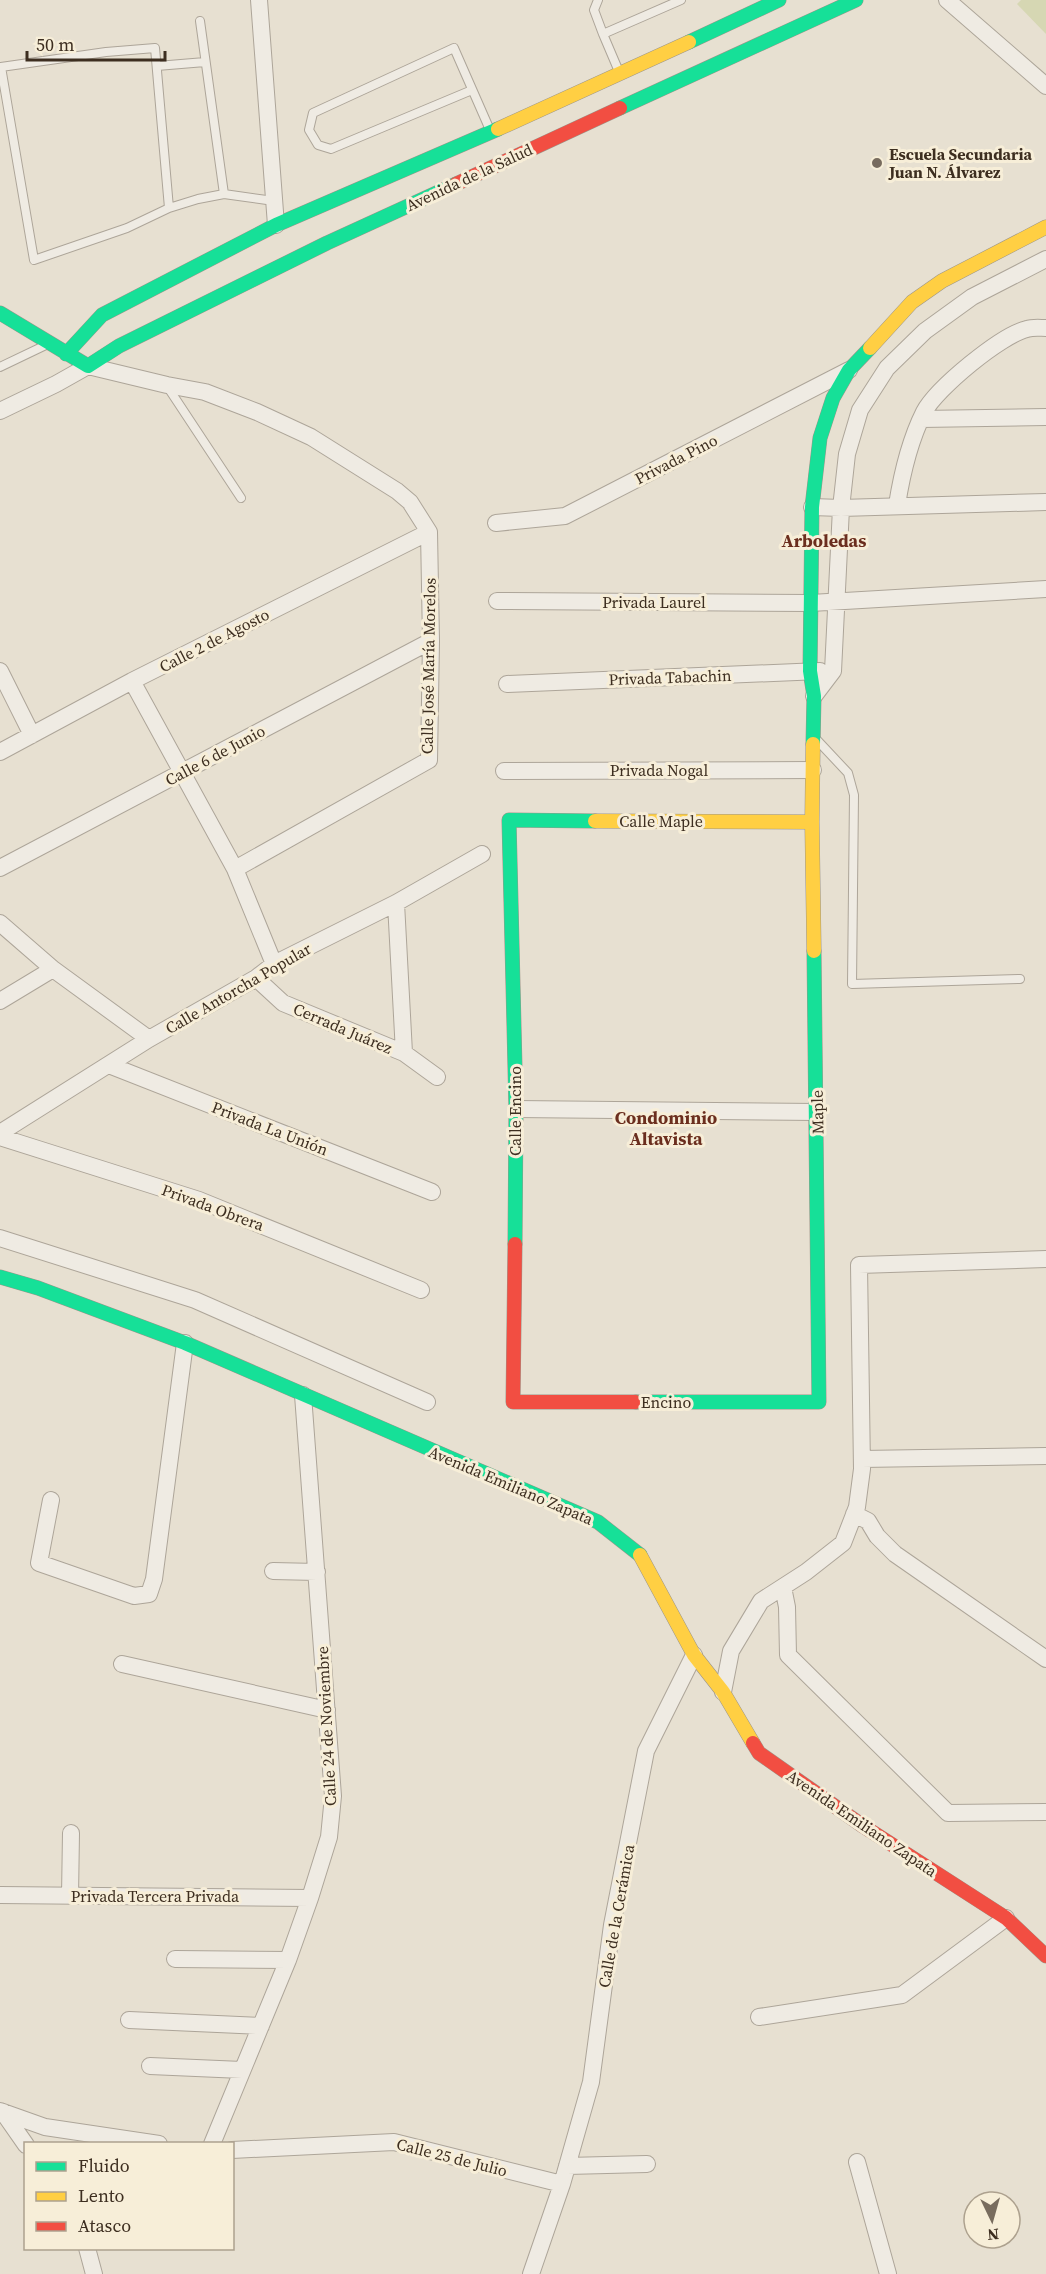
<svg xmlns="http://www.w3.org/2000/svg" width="1046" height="2274" viewBox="0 0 1046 2274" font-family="'Source Serif 4',serif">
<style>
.grass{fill:#d6d7b3}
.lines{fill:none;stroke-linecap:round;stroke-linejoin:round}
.lane-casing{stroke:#ada599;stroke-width:10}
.street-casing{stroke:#ada599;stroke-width:18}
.fast-casing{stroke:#9c958a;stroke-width:15}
.slow-casing{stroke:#9c958a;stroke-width:15}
.jam-casing{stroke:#9c958a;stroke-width:15}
.lane{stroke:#efebe3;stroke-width:8}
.street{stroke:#efebe3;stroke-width:16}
.fast{stroke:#16e098;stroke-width:14}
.slow{stroke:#ffcf43;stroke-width:14}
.jam{stroke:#f24e42;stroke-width:14}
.poi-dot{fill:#786c5e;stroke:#f7eed8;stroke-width:2}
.labels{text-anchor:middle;stroke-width:6;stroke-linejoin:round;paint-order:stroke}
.poi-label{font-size:16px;font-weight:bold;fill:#3d2e20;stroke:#f7eed8;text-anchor:start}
.street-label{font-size:16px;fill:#3d2e20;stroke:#f7eed8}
.neighbourhood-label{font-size:18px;font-weight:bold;fill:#6b2e1e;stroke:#f7eed8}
</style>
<rect width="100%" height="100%" fill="#e7e0d1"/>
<path class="grass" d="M1021,0H1046V34L1017,4Z"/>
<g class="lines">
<defs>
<path id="lane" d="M598,0L594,10L603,34
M200,21L224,194
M157,66L205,62
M620,74L603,34L681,0
M472,90L331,149L318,145L309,130L313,113L454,48L490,130
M169,208L155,48L106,52L1,67L34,260L127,228L169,208L198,199L224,194L274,201
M0,367L48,344
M167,386L241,498
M817,740L848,773L854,795L852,984L1020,979"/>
<path id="street" d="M259,0L276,225
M947,0L1046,86
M0,411L56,384L88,366L167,385L205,392L257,412L311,437L397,491L410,502L429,532L431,641L429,760L235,869
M921,419L1046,417
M897,505C902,473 909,442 924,412C937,388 1001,335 1027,329C1033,327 1040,328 1046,328
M812,507L841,508L1046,502
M496,523L565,516L849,370
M497,601L811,603L1046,589
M0,671L32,735
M132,681L235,869L274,964
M507,684L820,671
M814,696L833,671L841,508L847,454L860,410L887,368L925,331L972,297L1046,259
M0,752L132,681L429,532
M504,771L813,770
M0,868L431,641
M396,903L404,1053
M0,923L53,969L149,1039
M256,978L283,1003L404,1053L437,1077
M0,1001L53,969
M109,1065L432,1192
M516,1109L817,1112
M0,1133L149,1039L256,978L274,964L396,903L482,854
M0,1137L199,1200L421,1290
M0,1238L195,1300L427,1402
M862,1459L1046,1456
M51,1500L39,1563L134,1596L149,1594L154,1579L185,1343
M854,1514L868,1521L877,1536L895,1554L1046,1659
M273,1571L317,1572
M783,1587L787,1607L788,1655L948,1813L1046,1812
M122,1664L327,1710
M723,1692L731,1651L761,1601L806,1572L843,1543L857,1507L862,1469L859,1265L1046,1259
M0,1895L310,1898
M70,1896L71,1833
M175,1959L288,1960
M759,2017L902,1995L1006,1918
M129,2020L261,2026
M150,2066L242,2070
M0,2111L45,2127L159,2144
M3,2112L26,2145
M212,2144L288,1960L310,1898L329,1837L333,1796L303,1395
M232,2150L394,2142L562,2184
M857,2162L888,2274
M567,2166L647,2164
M87,2248L94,2274
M531,2274L562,2184L591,2082L612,1925L646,1751L694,1655"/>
<path id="fast" d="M689,42L779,0
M620,108L856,0
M0,313L88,366L119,346L327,243L456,184
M66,354L102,315L276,225L498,129
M813,744L814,696L810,671L812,507L820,438L833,398L849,370L870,348
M515,1244L516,1109L509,820L595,821
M0,1277L38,1288L185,1343L598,1522L640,1555
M636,1402H819L814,951"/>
<path id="slow" d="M498,129L689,42
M870,348L912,302L942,281L1046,227
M813,744L812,822L814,951
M595,821L812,822
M640,1555L694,1655L723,1692L753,1743"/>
<path id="jam" d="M456,184L620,108
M515,1244L513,1402H636
M753,1743L759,1753L863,1826L1006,1918L1046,1956"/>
</defs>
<use href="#lane" class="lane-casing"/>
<use href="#street" class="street-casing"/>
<use href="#fast" class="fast-casing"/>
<use href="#slow" class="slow-casing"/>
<use href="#jam" class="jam-casing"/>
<use href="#lane" class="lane"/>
<use href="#street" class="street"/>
<use href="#fast" class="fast"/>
<use href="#slow" class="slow"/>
<use href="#jam" class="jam"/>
</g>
<circle class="poi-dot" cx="877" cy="163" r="6"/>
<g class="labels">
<g class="poi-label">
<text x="889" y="160">Escuela Secundaria<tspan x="889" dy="18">Juan N. Álvarez</tspan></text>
</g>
<g class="street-label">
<text transform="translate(469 177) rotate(-25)" y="6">Avenida de la Salud</text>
<text transform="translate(676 459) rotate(-27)" y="6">Privada Pino</text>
<text x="654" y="608">Privada Laurel</text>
<text transform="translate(214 640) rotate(-27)" y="6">Calle 2 de Agosto</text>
<text transform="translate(428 666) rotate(-89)" y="6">Calle José María Morelos</text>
<text transform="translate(670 677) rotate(-2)" y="6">Privada Tabachin</text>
<text transform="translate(215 755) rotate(-28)" y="6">Calle 6 de Junio</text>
<text x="659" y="776">Privada Nogal</text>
<text x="661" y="827">Calle Maple</text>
<text transform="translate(238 988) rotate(-30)" y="6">Calle Antorcha Popular</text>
<text transform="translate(343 1028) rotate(23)" y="6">Cerrada Juárez</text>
<text transform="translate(515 1111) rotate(-90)" y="6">Calle Encino</text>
<text transform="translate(817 1112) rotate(-91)" y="6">Maple</text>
<text transform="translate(270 1128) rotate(21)" y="6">Privada La Unión</text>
<text transform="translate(213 1207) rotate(20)" y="6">Privada Obrera</text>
<text x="666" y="1408">Encino</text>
<text transform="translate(511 1485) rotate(23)" y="6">Avenida Emiliano Zapata</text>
<text transform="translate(326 1726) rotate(-93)" y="6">Calle 24 de Noviembre</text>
<text transform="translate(862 1823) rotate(34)" y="6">Avenida Emiliano Zapata</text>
<text x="155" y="1902">Privada Tercera Privada</text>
<text transform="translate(616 1916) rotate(-80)" y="6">Calle de la Cerámica</text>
<text transform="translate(452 2157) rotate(14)" y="6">Calle 25 de Julio</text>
</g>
<g class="neighbourhood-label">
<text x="824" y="547">Arboledas</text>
<text x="666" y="1124">Condominio<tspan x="666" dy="21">Altavista</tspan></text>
</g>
</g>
<rect x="24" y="2142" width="210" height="108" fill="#f7eed8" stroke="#ada18e" stroke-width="1.5"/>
<rect x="36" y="2162" width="30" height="9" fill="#16e098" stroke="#ada18e" stroke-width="1.5"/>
<text x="78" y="2172" font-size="18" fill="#3d2e20">Fluido</text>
<rect x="36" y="2192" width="30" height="9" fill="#ffcf43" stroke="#ada18e" stroke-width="1.5"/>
<text x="78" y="2202" font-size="18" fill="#3d2e20">Lento</text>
<rect x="36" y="2222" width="30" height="9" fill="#f24e42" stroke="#ada18e" stroke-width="1.5"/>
<text x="78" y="2232" font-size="18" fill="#3d2e20">Atasco</text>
<g transform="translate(992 2220) rotate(175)"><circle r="28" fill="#f7eed8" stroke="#ada18e" stroke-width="1.5"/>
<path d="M0-4.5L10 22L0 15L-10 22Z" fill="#786c5e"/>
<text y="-9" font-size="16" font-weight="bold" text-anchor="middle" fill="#3d2e20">N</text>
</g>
<path d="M27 51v9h138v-9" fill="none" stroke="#3d2e20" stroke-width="3"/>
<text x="36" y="51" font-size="18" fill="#3d2e20" stroke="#f7eed8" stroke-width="4.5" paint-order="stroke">50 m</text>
</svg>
